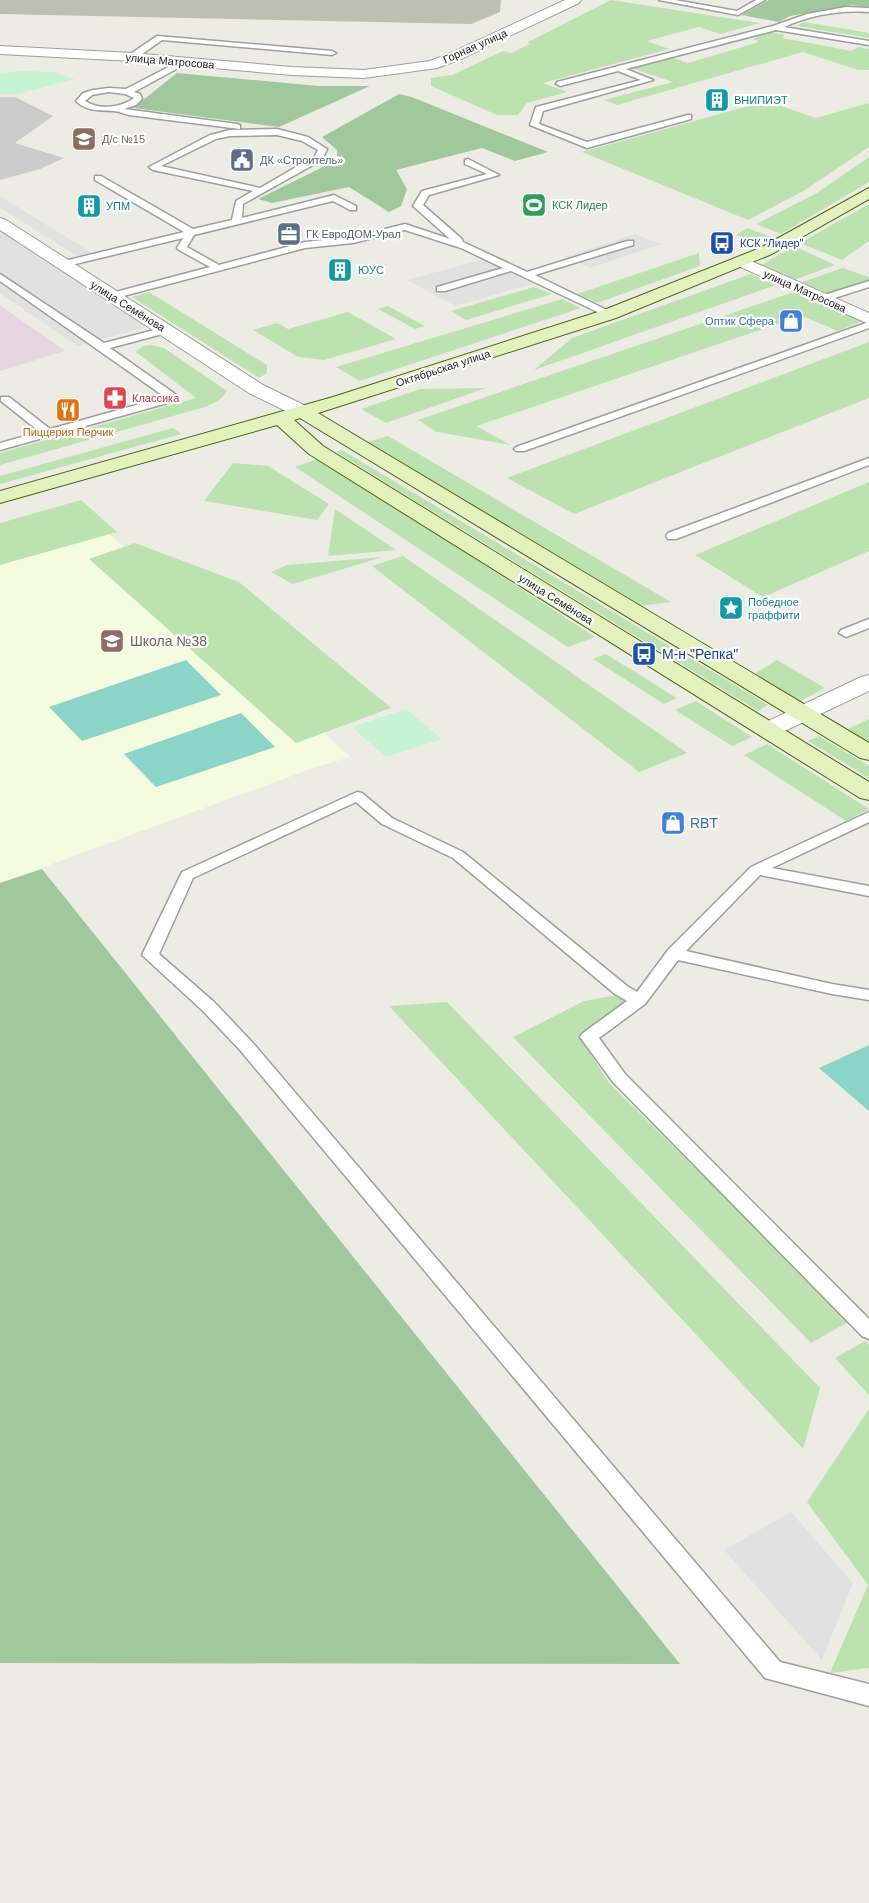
<svg xmlns="http://www.w3.org/2000/svg" width="869" height="1903" viewBox="0 0 869 1903" font-family="Helvetica,sans-serif">
<style>
.industrial{fill:#e5d6df}
.education{fill:#f5fbdf}
.religious{fill:#cbcbcb}
.construction{fill:#bdc0b0}
.grass{fill:#bce2af}
.forest{fill:#a0c89d}
.park{fill:#c5f3d3}
.pitch{fill:#8ad4c8}
.parking{fill:#e1e1e1}
.lines{fill:none;stroke-linecap:round;stroke-linejoin:round}
.lane-casing{stroke:#9e9e9e;stroke-width:3}
.street-casing{stroke:#9e9e9e;stroke-width:2}
.secondary-casing{stroke:#4a6711;stroke-width:2}
.lane{fill:#fff;fill-rule:evenodd}
.street{fill:#fff;fill-rule:evenodd}
.secondary{fill:#e3f2bd;fill-rule:evenodd}
.labels{text-anchor:middle;stroke-width:4.5;stroke-linejoin:round;paint-order:stroke}
.far-street-label{font-size:11px;fill:#1d1d1d;stroke:#fff}
.far-culture-label{font-size:11px;fill:#0d838f;stroke:#fff;text-anchor:start}
.far-education-label{font-size:11px;fill:#785e54;stroke:#fff;text-anchor:start}
.far-service-label{font-size:11px;fill:#4e5e75;stroke:#fff;text-anchor:start}
.far-leisure-label{font-size:11px;fill:#27864d;stroke:#fff;text-anchor:start}
.far-transit-label{font-size:11px;fill:#164399;stroke:#fff;text-anchor:start}
.far-shop-label{font-size:11px;fill:#366cbe;stroke:#fff;text-anchor:end}
.far-health-label{font-size:11px;fill:#be3a42;stroke:#fff;text-anchor:start}
.far-food-label{font-size:11px;fill:#c56008;stroke:#fff}
.education-label{font-size:14px;fill:#785e54;stroke:#fff;text-anchor:start}
.transit-label{font-size:14px;fill:#164399;stroke:#fff;text-anchor:start}
.shop-label{font-size:14px;fill:#366cbe;stroke:#fff;text-anchor:start}
</style>
<rect width="100%" height="100%" fill="#edece4"/>
<path class="industrial" d="M0,305L65,351L0,371Z"/>
<path class="education" d="M76,503L350,757L313,768L0,883V525Z"/>
<path class="religious" d="M0,97H15L53,116L15,143L64,158L40,169L0,180Z"/>
<path class="construction" d="M0,0H501L500,12L471,24L0,14Z"/>
<path class="grass" d="M611,0L760,23L720,34L699,27L647,41L669,49L543,83L567,92L527,103L518,115H497L431,86V78L452,75L503,51L511,53L530,44L528,42Z
M804,22L869,33V38L797,26Z
M770,32L785,35L782,38L852,51L858,47L869,49V70H858L803,52L617,105L604,100L673,82L631,68L671,57L688,63L759,42L753,39Z
M767,101L816,118L869,103V147L805,190L748,220L582,152Z
M869,157V182L781,234L756,224L817,193Z
M869,204V241L842,260L800,243Z
M747,228L774,238L759,243L736,235Z
M794,246L835,265L791,281L760,266Z
M699,253L700,266L597,303L577,294Z
M843,268L869,277V280L825,295L799,283Z
M751,274L776,285L534,370L572,338Z
M534,287L552,294L466,320L451,311Z
M797,291L864,320L838,331L802,316L476,426L511,445L437,432L418,420Z
M149,292L267,365V373L259,378L132,297Z
M562,299L581,308L360,381L336,367Z
M388,306L425,326L415,329L378,309Z
M348,312L396,339L324,360L298,357L253,330L277,323L288,329Z
M869,342V398L574,514L507,478Z
M151,345L164,348L227,391L220,400L205,407L0,465V453L196,398L136,352L143,346Z
M486,388L386,423L361,409L420,389Z
M173,428L181,434L0,484V476Z
M388,436L671,602L630,607L368,442Z
M342,450L768,705L758,711L336,452Z
M320,458L595,637L568,647L295,467Z
M233,463L268,466L329,504L317,520L204,501Z
M869,482V551L763,597L695,555Z
M81,500L117,532L0,565V523Z
M335,509L396,550L328,556Z
M135,543L239,582L391,708L296,743L89,559Z
M403,556L687,753L639,772L372,566Z
M383,557L293,584L271,572L287,565Z
M606,654L677,698L664,704L593,659Z
M777,660L825,688L801,701L754,674Z
M696,701L752,737L732,746L675,710Z
M869,719V744L846,730Z
M819,736L869,766V778L808,741Z
M767,744L869,809L846,821L744,755Z
M617,995L628,1001L582,1041L609,1083L850,1321L811,1343L513,1037L584,1001Z
M447,1002L820,1388L803,1449L389,1006Z
M865,1341L869,1345V1395L835,1358Z
M869,1409V1668L830,1673L868,1585L807,1502Z"/>
<path class="forest" d="M769,0H869V7L852,5L790,16L779,22L741,15Z
M177,73L319,86H370L279,127L133,108Z
M399,94L412,97L548,152L515,161L482,148L396,170L407,189L401,206L389,212L349,187L272,203L258,199L337,160V150L322,137Z
M42,869L680,1664L0,1663V883Z"/>
<path class="park" d="M20,71L52,72L75,79L13,95L0,94V73Z
M406,709L442,739L386,757L352,727Z"/>
<path class="pitch" d="M186,660L221,695L82,741L49,707Z
M241,713L275,747L156,787L124,754Z
M869,1045V1111L819,1068Z"/>
<path class="parking" d="M0,196L92,253L77,256L0,208Z
M0,224L158,324L77,346L0,293Z
M635,234L662,244L590,268L564,257Z
M484,259L532,284L455,306L407,280Z
M791,1512L853,1583L822,1660L724,1550Z"/>
<g class="lines">
<defs>
<path id="lane" d="M659,0H675L737,11L756,0H765L738,15Z
M846,7L869,8V12C840,10 811,15 784,27L869,41V45L776,30L626,69L653,80L543,111L539,124L587,142L688,115H691V119L587,148L530,125L536,107L641,80L618,71L560,86L556,84L557,82L773,26L807,14Z
M157,36L332,51L336,53L332,55L162,40L135,59H129V55Z
M182,60L189,62L134,92L140,94L142,99L136,105L124,109L237,124L240,125V129L129,115C124,114 119,111 113,111C100,110 87,112 76,101L83,93L93,90L109,88L126,89ZM109,92L125,94L134,98C121,108 98,110 85,101L92,95Z
M277,129L308,137L327,149L322,160L243,204L242,218L334,195L356,206V210H350L333,201L194,235L187,247L219,265L305,242L353,237L405,224L450,239L413,206L422,191L487,174L465,164V160L468,159L499,175L429,195L423,205L462,239L463,242L527,272L627,241H633V245L535,275L615,314L614,316H606L511,271L445,291H437V287L503,268L461,248L405,230L353,243L305,248L112,299L108,298V294L210,267L179,250L177,248L183,238L63,267L58,264L60,262L184,232L95,180V176H101L193,229L232,220L236,201L253,191L153,170L149,167L210,135L230,130ZM277,135L302,141L318,150L315,156L260,188L161,166L216,139L230,136Z
M0,274L104,343L166,327L170,328L171,330L170,332L110,348L178,396L179,398L178,400L0,450V443L40,432L1,401V397H9L50,429L165,397L0,281Z
M869,281V287L822,302L817,299L818,297Z
M869,322V328L524,451H516L514,449L516,447Z
M869,458V465L676,539H668L666,536L668,533Z
M869,619V628L846,637L839,633L841,630Z
M357,792L362,793L392,818L463,852L627,986L637,992L668,950L751,867L869,812V822L772,868L869,886V896L760,875L686,951L832,984L869,990V1000L832,994L678,960L645,1004L599,1038L625,1074L869,1319V1339L862,1336L613,1082L583,1041L580,1037L583,1033L627,1001L615,994L453,858L382,824L356,802L193,878L159,954L214,1002L252,1042L780,1662L869,1684V1706L765,1678L240,1050L202,1010L142,955L182,872Z"/>
<path id="street" d="M565,0H581L579,3L461,59L437,68L364,78L292,75L132,61L0,54V46L132,53L292,67L364,70L430,61L451,53Z
M0,218L6,220L263,385L310,408L312,412L310,416L303,418L296,416L249,393L0,230Z
M742,257L869,313V324L736,265L734,262L736,259Z
M869,675V691L776,735L768,737L760,735L756,730L760,725L861,677Z"/>
<path id="secondary" d="M869,188V199L772,254L616,318L318,413L869,743V760L860,758L300,418L294,420L323,446L869,782V800L860,798L309,454L277,425L0,503V491L333,397L604,310L760,248Z"/>
</defs>
<use href="#lane" class="lane-casing"/>
<use href="#street" class="street-casing"/>
<use href="#secondary" class="secondary-casing"/>
<use href="#lane" class="lane"/>
<use href="#street" class="street"/>
<use href="#secondary" class="secondary"/>
</g>
<defs>
<symbol id="building-square" viewBox="-11 -11 22 22"><rect x="-9" y="-9" width="18" height="18" rx="4" fill="#0f9aa8" stroke="#fff"/><path d="M-4-6H4V6H1V3H-1V6H-4ZM-2.5-4.3h1.7v1.8h-1.7ZM.8-4.3h1.7v1.8H.8ZM-2.5-1h1.7V.8h-1.7ZM.8-1h1.7V.8H.8Z" fill="#fff"/></symbol>
<symbol id="school-square" viewBox="-11 -11 22 22"><rect x="-9" y="-9" width="18" height="18" rx="4" fill="#8d6e63" stroke="#fff"/><path d="M0-5L7-2L0 1L-7-2ZM-4 1L0 2.5L4 1V4Q0 6-4 4Z" fill="#fff"/></symbol>
<symbol id="civic-square" viewBox="-11 -11 22 22"><rect x="-9" y="-9" width="18" height="18" rx="4" fill="#5c6f8a" stroke="#fff"/><path d="M-.6-6.5H3V-4.5H.6V-3L4-1V1h2V6H-6V1h2V-1L-.6-3ZM-1.2 2.5V6h2.4V2.5Z" fill="#fff"/></symbol>
<symbol id="stadium-square" viewBox="-11 -11 22 22"><rect x="-9" y="-9" width="18" height="18" rx="4" fill="#2e9e5b" stroke="#fff"/><path d="M0-5a6.5 5 0 1 0 0 10a6.5 5 0 1 0 0-10ZM-3.5-1.8h7v3.6h-7Z" fill="#fff"/></symbol>
<symbol id="office-square" viewBox="-11 -11 22 22"><rect x="-9" y="-9" width="18" height="18" rx="4" fill="#5c6f8a" stroke="#fff"/><path d="M-6-3h4V-5.5h4V-3h4V5H-6ZM-1-4.5V-3h2v-1.5ZM-6 0V1H6V0Z" fill="#fff"/></symbol>
<symbol id="bus-square" viewBox="-11 -11 22 22"><rect x="-9" y="-9" width="18" height="18" rx="4" fill="#1a4fb4" stroke="#fff"/><path d="M-5-6H5V4H4V6H2V4H-2V6H-4V4H-5ZM-3.5-4V0h7V-4ZM-3.5 1.2v1.5H-2V1.2ZM2 1.2v1.5H3.5V1.2Z" fill="#fff"/></symbol>
<symbol id="shop-square" viewBox="-11 -11 22 22"><rect x="-9" y="-9" width="18" height="18" rx="4" fill="#3f7fe0" stroke="#fff"/><path d="M-5-2.5h2.3a2.7 3.5 0 0 1 5.4 0H5L5.5 6h-11ZM-1.5-2.5h3a1.5 2.3 0 0 0-3 0Z" fill="#fff"/></symbol>
<symbol id="pharmacy-square" viewBox="-11 -11 22 22"><rect x="-9" y="-9" width="18" height="18" rx="4" fill="#e0444e" stroke="#fff"/><path d="M-2-6h4v4h4v4h-4v4h-4v-4h-4v-4h4Z" fill="#fff"/></symbol>
<symbol id="restaurant-square" viewBox="-11 -11 22 22"><rect x="-9" y="-9" width="18" height="18" rx="4" fill="#e8710a" stroke="#fff"/><path d="M-5-6h1v4h1v-4h1v4h1v-4h1v5L-1.5 .5V6h-2V.5L-5-1ZM5-6V6H3V1.5H1.5Q1.5-4 5-6Z" fill="#fff"/></symbol>
<symbol id="sight-square" viewBox="-11 -11 22 22"><rect x="-9" y="-9" width="18" height="18" rx="4" fill="#0f9aa8" stroke="#fff"/><path d="M0-6L1.8-2.2L6-1.7L2.9 1.2L3.7 5.4L0 3.3L-3.7 5.4L-2.9 1.2L-6-1.7L-1.8-2.2Z" fill="#fff"/></symbol>
</defs>
<g fill-rule="evenodd">
<use href="#building-square" x="703" y="86" width="28" height="28"/>
<use href="#school-square" x="70" y="125" width="28" height="28"/>
<use href="#civic-square" x="228" y="146" width="28" height="28"/>
<use href="#stadium-square" x="520" y="191" width="28" height="28"/>
<use href="#building-square" x="75" y="192" width="28" height="28"/>
<use href="#office-square" x="275" y="220" width="28" height="28"/>
<use href="#bus-square" x="708" y="229" width="28" height="28"/>
<use href="#building-square" x="326" y="256" width="28" height="28"/>
<use href="#shop-square" x="777" y="307" width="28" height="28"/>
<use href="#pharmacy-square" x="101" y="384" width="28" height="28"/>
<use href="#restaurant-square" x="54" y="396" width="28" height="28"/>
<use href="#sight-square" x="717" y="594" width="28" height="28"/>
<use href="#school-square" x="98" y="627" width="28" height="28"/>
<use href="#bus-square" x="630" y="640" width="28" height="28"/>
<use href="#shop-square" x="659" y="809" width="28" height="28"/>
</g>
<g class="labels">
<g class="far-street-label">
<text transform="translate(475 46) rotate(-24)" y="4">Горная улица</text>
<text transform="translate(170 61) rotate(5)" y="4">улица Матросова</text>
<text transform="translate(805 291) rotate(24)" y="4">улица Матросова</text>
<text transform="translate(128 306) rotate(32)" y="4">улица Семёнова</text>
<text transform="translate(443 368) rotate(-18)" y="4">Октябрьская улица</text>
<text transform="translate(556 599) rotate(32)" y="4">улица Семёнова</text>
</g>
<g class="far-culture-label">
<text x="734" y="104">ВНИПИЭТ</text>
<text x="106" y="210">УПМ</text>
<text x="358" y="274">ЮУС</text>
<text x="748" y="606">Победное<tspan x="748" dy="13">граффити</tspan></text>
</g>
<g class="far-education-label">
<text x="102" y="143">Д/с №15</text>
</g>
<g class="far-service-label">
<text x="260" y="164">ДК «Строитель»</text>
<text x="306" y="238">ГК ЕвроДОМ-Урал</text>
</g>
<g class="far-leisure-label">
<text x="552" y="209">КСК Лидер</text>
</g>
<g class="far-transit-label">
<text x="740" y="247">КСК "Лидер"</text>
</g>
<g class="far-shop-label">
<text x="774" y="325">Оптик Сфера</text>
</g>
<g class="far-health-label">
<text x="132" y="402">Классика</text>
</g>
<g class="far-food-label">
<text x="68" y="436">Пиццерия Перчик</text>
</g>
<g class="education-label">
<text x="130" y="646">Школа №38</text>
</g>
<g class="transit-label">
<text x="662" y="659">М-н "Репка"</text>
</g>
<g class="shop-label">
<text x="690" y="828">RBT</text>
</g>
</g>
</svg>
